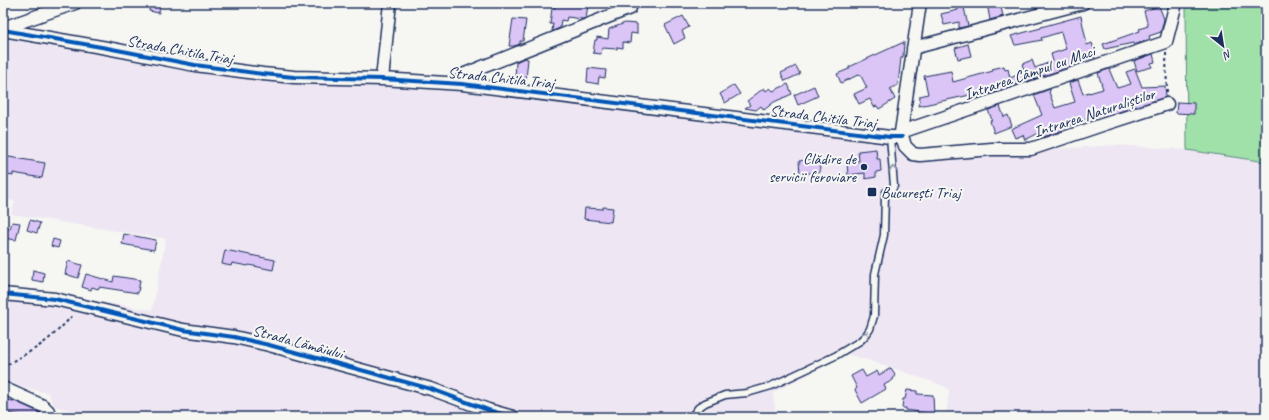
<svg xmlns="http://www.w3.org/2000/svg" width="1269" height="420" viewBox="0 0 1269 420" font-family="Caveat,sans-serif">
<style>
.built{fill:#eee7f3}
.green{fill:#a0e0a9;stroke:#5e8884}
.building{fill:#dbc5f6;stroke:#1b2f5e}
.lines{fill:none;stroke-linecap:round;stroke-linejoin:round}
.service-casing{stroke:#1b2f5e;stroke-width:9}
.minor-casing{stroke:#1b2f5e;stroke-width:15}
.path{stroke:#1b2f5e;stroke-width:2;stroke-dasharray:3 3;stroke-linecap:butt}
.service{stroke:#f6f6f2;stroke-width:6}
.minor{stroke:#f6f6f2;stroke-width:12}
.cycleway-casing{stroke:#f6f6f2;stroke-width:6}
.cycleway{stroke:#0057b8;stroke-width:4}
.oneway{stroke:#8892a8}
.poi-dot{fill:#1b2f5e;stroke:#f6f6f2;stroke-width:1.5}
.labels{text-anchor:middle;stroke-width:4;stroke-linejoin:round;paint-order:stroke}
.street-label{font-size:16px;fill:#1b2f5e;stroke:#f6f6f2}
.poi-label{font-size:16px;fill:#1b2f5e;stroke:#f6f6f2;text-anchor:end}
</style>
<rect width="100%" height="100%" fill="#f6f6f2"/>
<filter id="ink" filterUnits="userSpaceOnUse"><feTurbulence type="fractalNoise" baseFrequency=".025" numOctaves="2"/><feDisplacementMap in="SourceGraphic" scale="8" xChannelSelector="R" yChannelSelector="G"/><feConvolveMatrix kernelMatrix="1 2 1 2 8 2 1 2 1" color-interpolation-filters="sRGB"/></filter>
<g filter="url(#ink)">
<path class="built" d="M3,38L225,73L433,86L893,142L907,157L915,158L1117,145L1187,150L1266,162V417H946L949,390L944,386L884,365L846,354L773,393L776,417H94L54,406L48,393L3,383V286L152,310L166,239L11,214L15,201L3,199Z"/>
<path class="green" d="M1186,3H1266V162L1187,150Z"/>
<path class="building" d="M150,3H160L159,13L149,11Z
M555,3L570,6L571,3H578L588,5L586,18L582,19L567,17L566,21L561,20L560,28L552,31L553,24H550L552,8H555Z
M957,3H963L968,26L959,28V22L944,25L941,14L958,10Z
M987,3H1000L1003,16L990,20Z
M1159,6L1164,19L1161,32L1149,36L1150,39L1134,45L1133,43L1105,49L1103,44L1140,31L1139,29L1148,26L1144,11Z
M683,16L689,27L682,31L685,38L674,44L665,25Z
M1081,16L1087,45L1092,43L1096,57L1073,63V66L971,100L970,95L919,106L920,96L928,94L924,76L951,71L953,82L993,71L992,69L1004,66L1005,70L1008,69L1010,78L1025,72L1022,64L1032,60L1035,68L1053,61L1051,54L1066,49L1061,32L1041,38L1042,40L1016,45H1015L1011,36L1041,28V27Z
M513,19L526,20L523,41H520V44L514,46H509Z
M625,23L637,24V34L631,33L630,43L623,42V48L617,47V49L602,48L601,54L593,53L595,40H597V37L608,39L609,29Z
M904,42L903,57L901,58L898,85L890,89L895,99L879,109L877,106L874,107L870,99L859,104L854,94L867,88L860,74L841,83L837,74L849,69V67Z
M968,44L971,56L958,59L955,48Z
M1153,54L1155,62L1151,63L1152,67L1137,71L1134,61Z
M524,58L528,59L526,79L515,78L516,62Z
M796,66L800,74L785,81L781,73Z
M588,68L606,70L605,78L599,77L598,84L587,82Z
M1109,69L1117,88L1131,84L1126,72L1135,69L1142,87L1165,86L1166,97L1103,117L1102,114L1074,123L1075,124L1063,128V130L1038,139L1037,134L1025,140L1023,135L1015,138L1011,129L1042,115L1034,95L1050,89V91L1049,92L1055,108L1075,102L1069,83L1078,80L1083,94L1089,92V93L1103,89L1098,73Z
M788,84L792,94L774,102L764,110L761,106L756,110L745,108L750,105L747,101L764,88L766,91L770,88L773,91Z
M734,85L740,94L725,103L720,94Z
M814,86L818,96L798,105L794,95Z
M1177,102L1194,103V114L1176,113Z
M1000,106L1004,117L1008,115L1012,126L994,133L990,121L992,120L988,110Z
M876,149L877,159H880L881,171L876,172V177L865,179V173L848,175L847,162L859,161L858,151Z
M3,156L45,163L42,178L13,173V176L3,174Z
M819,158L820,172L800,174L799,161Z
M603,207L613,208L611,222L584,219L585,208L603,209Z
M30,220L40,223L37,233L27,230Z
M12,222L20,223L16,240L3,238V228L10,229Z
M124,234L156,240L154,250L122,244Z
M53,239L60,241L58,248L51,246Z
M225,250L275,260L273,270L249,265L248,266L232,263L231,266L222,264Z
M68,261L82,265L78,278L65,274Z
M33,270L44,273L43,282L32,280Z
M86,274L113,282L114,276L140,280L138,293L99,287L98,289L92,287L91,290L82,287Z
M891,368L895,374L893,380L884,385L886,389L862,403L855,390L857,388L851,376L862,370L866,377L877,371L879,375Z
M907,390L917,391V394L933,395L934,417H926V413L906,410V408H902L903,399H905Z
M5,400L14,401L39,412L42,417H30L3,412Z"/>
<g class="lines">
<defs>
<path id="service" d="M691,417L698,408L705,403L725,395L747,393L771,386L835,356L860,341L866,335L870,329L874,316L875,274L884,235L885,195L886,192L892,190L894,186L890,137"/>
<path id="minor" d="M920,3L901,132L905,146L913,154L920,155L992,149H1031L1102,125L1167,104
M3,28L75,3
M3,30L107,48L195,65L263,74L294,77L382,79L462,84L890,137H902
M913,48L1083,3
M382,79L390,3
M462,84V78L465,74L630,8
M901,132L1166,42L1176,3
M3,294L55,299L183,330L234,337L269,345L431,389L488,410L513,417
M3,388L43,406L48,411L50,417"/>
</defs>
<use href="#service" class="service-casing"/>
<use href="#minor" class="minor-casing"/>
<path class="path" d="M1166,53L1167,95
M3,368C13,360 25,355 36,348C50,339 62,327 73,315"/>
<use href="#service" class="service"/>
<use href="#minor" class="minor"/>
<defs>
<path id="cycleway" d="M3,30L107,48L195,65L263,74L294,77L382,79L462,84L890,137H902
M3,294L55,299L183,330L234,337L269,345L431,389L488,410L513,417"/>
</defs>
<use href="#cycleway" class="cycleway-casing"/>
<use href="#cycleway" class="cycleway"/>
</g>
<defs><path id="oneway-chevron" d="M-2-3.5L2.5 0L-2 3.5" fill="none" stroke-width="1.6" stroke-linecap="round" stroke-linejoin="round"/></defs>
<g class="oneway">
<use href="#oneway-chevron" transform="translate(893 169) rotate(-94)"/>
<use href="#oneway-chevron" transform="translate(866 334) rotate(-52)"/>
</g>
</g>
<g class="poi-dot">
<circle cx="864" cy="167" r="4"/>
<rect x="867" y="187" width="10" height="10" rx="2"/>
</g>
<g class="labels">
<g class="street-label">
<text transform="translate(180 49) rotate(10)" y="6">Strada Chitila Triaj</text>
<text transform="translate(1029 72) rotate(-19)" y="6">Intrarea Câmpul cu Maci</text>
<text transform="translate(501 77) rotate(6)" y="6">Strada Chitila Triaj</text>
<text transform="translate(1094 112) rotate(-18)" y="6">Intrarea Naturaliștilor</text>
<text transform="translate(823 116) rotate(7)" y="6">Strada Chitila Triaj</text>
<text transform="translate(298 341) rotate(15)" y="6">Strada Lămâiului</text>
</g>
<g class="poi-label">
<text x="856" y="164">Clădire de<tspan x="856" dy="18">servicii feroviare</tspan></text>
<text x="881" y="198" text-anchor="start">București Triaj</text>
</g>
</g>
<rect width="1269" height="420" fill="none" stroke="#f6f6f2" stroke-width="16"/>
<rect x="8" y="8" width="1253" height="404" fill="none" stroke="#1b2f5e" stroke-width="1.5" filter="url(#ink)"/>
<g transform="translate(1223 46) rotate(150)" stroke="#f6f6f2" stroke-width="3" paint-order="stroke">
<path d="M0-3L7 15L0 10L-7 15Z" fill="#1b2f5e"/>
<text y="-6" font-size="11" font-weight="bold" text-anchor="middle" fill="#1b2f5e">N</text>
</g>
</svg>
